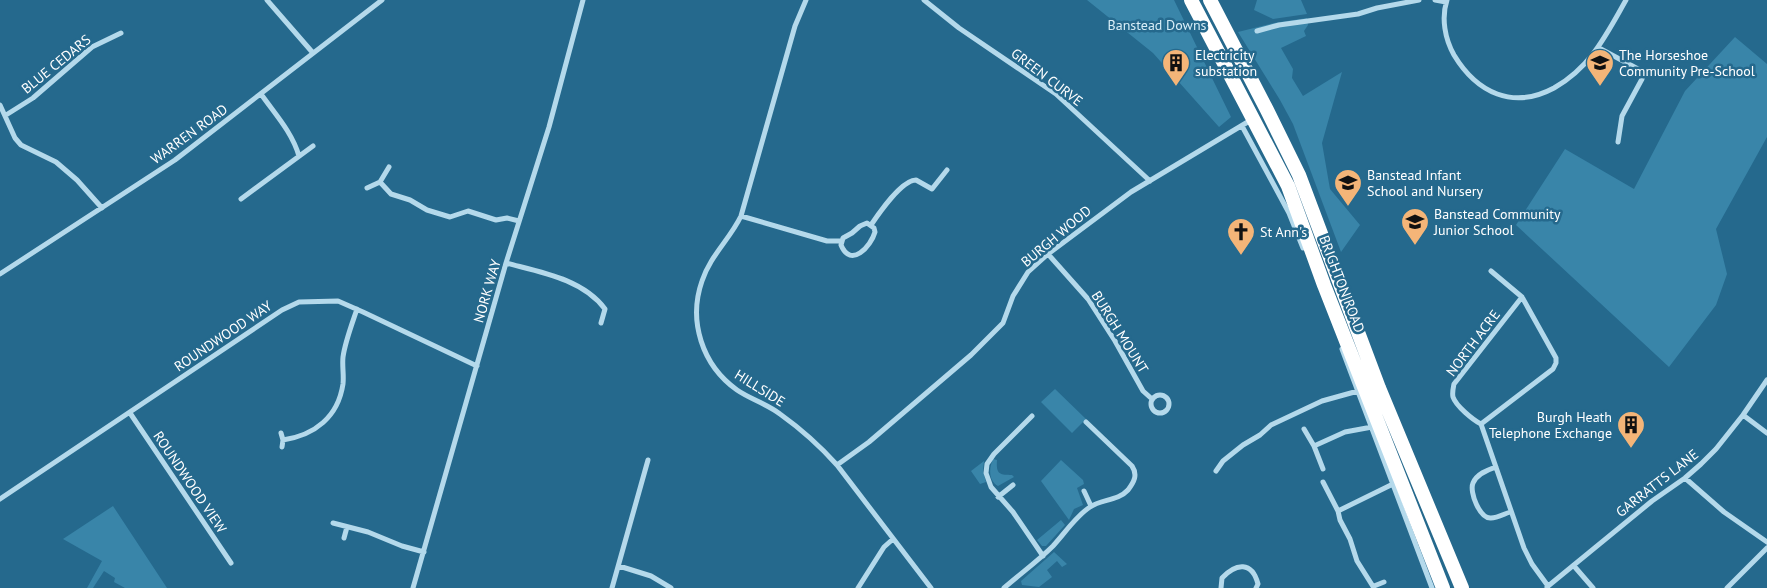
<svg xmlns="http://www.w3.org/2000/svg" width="1767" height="588" viewBox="0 0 1767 588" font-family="'PT Sans',sans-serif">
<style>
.green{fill:#3985a9}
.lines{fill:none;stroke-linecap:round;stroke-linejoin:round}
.street{stroke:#b4d9eb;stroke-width:5}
.highway{stroke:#fff;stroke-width:14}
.labels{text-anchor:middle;stroke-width:5;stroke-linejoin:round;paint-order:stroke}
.park-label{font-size:14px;fill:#d8eef8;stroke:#25698d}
.poi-label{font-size:14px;fill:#fff;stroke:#25698d;text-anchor:start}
.street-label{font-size:14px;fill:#fff;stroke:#25698d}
</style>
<rect width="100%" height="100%" fill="#25698d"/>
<path class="green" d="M1087,0H1174L1231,117L1219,127L1153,53Z
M1257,0H1301L1307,14L1273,19L1254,10Z
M1307,18L1308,25L1304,31L1306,36L1281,48L1293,69L1292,78L1303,96L1342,72L1322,143L1330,189L1360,225L1341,252L1293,124L1280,100L1238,32L1274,23Z
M1735,37L1767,64V137L1716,229L1727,274L1716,305L1669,367L1516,225L1565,149L1634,189L1685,91Z
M1055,389L1086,419L1072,433L1041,402Z
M993,459L997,460C996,474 999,475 1012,475L1014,477L998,486C988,480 989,468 993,459Z
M1061,460L1083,480L1084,484L1077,488L1083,505L1074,509L1069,520L1041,481Z
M984,461L983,471L986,482L980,484L971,471Z
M113,506L167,588H125L114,582L115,578L104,571L93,588H87L102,561L63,539Z
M1061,520L1065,525L1046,546H1042L1037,540Z
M1054,552L1067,564L1062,567L1057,561L1047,570L1052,577L1039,587L1022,585L1021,581Z"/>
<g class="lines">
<path class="street" d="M267,0L313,53
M806,0L795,26L741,216C730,239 710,256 702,281C688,321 702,365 737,390C750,399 767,404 780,414C801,429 820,446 837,465L931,588
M924,0L959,28L1056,94L1150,181
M1435,0L1446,2
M1447,0C1441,18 1445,39 1454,55C1477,93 1513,110 1554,88C1591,67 1606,35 1626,0
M1257,31L1279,25L1358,14L1377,8L1419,0
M1599,48L1638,69L1643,74L1642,79L1622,116L1618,142
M261,94C275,114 292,132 299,156
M0,105L15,138L21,145L56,162L77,180L102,208
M6,115L33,98L92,47L121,33
M1242,126L1289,213L1303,248
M380,182L389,167
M367,188L380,182L391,194L410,200L427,210L450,217L468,211L496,220L507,218L519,221
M241,199L313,146
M741,216L827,241H841
M867,223L874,228L875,232C871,246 851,269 841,245L843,238L852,233L860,226Z
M871,225C879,213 902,180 916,180L932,189L947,170
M1048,254L1088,299L1115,341L1143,391L1152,399
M506,263C540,272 583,279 605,309L601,323
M0,274L175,160L382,0
M1522,297L1454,384C1453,389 1452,393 1453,397C1456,406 1473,420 1481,424L1524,548L1532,564L1548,586
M1342,349L1432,588
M1151 404a9 9 0 1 1 18 0a9 9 0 1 1-18 0Z
M130,413L231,563
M1743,415L1767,433
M1032,416L994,454L987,464L986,473L991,487L1013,512L1043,556
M1481,424L1553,369L1556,363V358L1522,297L1491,271
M1304,429L1314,446L1323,469
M281,433L283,440L282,447
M283,440C315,435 338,417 343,384C344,375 342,366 343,357C345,342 352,324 357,309
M1314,446L1345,432L1372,427
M837,465L869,442L971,355L1003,323L1013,296L1028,272L1048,254L1131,192L1251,120
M1496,467C1487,470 1477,474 1473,483C1469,492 1480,519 1491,518C1497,518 1504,514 1510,512
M1216,471L1223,461L1243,445L1260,435L1271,425L1322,401L1358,391
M1685,478L1724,512L1767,542
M1323,482L1338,511L1340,520L1350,539L1357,561L1374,588
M1084,491L1091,506
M998,497L1013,485
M0,499L282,310L299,302L338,301L363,312L477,366
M1338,511L1393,484
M333,523L368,532L402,546L424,552
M344,538L347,527
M619,566L651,576L671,588
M1574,566L1593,588
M1374,586L1384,582
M1547,587L1652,501L1685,478L1701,464L1716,449L1743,415L1767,380
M413,588L506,263L549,127L583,0
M612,588L648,460
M858,588L884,547L893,539
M1004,588C1020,574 1038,561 1053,546C1065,533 1076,516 1090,507C1101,499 1118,501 1128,490C1134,482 1138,475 1132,466L1086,422
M1221,588L1222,578C1236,563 1252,561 1258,584L1256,588
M1727,588L1767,548"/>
<path class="highway" d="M1191,0L1288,186L1324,285L1443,588
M1210,0L1267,110L1299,175L1379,388L1462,588"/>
</g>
<defs>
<symbol id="building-pin" viewBox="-11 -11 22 30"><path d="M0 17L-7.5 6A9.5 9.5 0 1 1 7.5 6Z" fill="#f4b578" stroke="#25698d"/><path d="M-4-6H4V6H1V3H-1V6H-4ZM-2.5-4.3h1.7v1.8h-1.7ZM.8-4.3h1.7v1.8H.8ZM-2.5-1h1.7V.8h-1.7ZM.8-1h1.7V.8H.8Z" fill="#111"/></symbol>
<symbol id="school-pin" viewBox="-11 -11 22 30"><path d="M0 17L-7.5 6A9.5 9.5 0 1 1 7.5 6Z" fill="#f4b578" stroke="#25698d"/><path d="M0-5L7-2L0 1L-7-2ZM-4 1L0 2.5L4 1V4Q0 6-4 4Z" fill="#111"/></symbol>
<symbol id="church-pin" viewBox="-11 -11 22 30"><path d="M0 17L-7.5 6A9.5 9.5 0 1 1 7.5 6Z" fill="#f4b578" stroke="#25698d"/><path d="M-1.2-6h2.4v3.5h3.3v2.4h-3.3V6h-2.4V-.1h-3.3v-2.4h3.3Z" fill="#111"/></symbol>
</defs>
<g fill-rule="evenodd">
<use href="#building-pin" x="1160" y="47" width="32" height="43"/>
<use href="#school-pin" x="1584" y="47" width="32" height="43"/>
<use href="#school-pin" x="1332" y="167" width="32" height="43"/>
<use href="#school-pin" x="1399" y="206" width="32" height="43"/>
<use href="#church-pin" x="1225" y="216" width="32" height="43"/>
<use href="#building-pin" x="1615" y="409" width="32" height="43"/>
</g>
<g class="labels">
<g class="park-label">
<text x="1157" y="30">Banstead Downs</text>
</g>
<g class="poi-label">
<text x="1195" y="60">Electricity<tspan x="1195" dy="16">substation</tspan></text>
<text x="1619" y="60">The Horseshoe<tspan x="1619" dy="16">Community Pre-School</tspan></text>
<text x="1367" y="180">Banstead Infant<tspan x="1367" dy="16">School and Nursery</tspan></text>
<text x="1434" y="219">Banstead Community<tspan x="1434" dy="16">Junior School</tspan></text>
<text x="1260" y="237">St Ann's</text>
<text x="1612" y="422" text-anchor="end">Burgh Heath<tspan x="1612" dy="16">Telephone Exchange</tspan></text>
</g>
<g class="street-label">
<text transform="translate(56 64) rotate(-39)" y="5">BLUE CEDARS</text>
<text transform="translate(1047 77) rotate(37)" y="5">GREEN CURVE</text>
<text transform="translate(189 134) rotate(-36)" y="5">WARREN ROAD</text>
<text transform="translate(1056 236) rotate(-40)" y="5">BURGH WOOD</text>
<text transform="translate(1342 284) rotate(69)" y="5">BRIGHTON ROAD</text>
<text transform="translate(487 291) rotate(-74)" y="5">NORK WAY</text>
<text transform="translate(1120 332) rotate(58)" y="5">BURGH MOUNT</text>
<text transform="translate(223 336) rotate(-34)" y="5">ROUNDWOOD WAY</text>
<text transform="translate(1473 343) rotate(-53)" y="5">NORTH ACRE</text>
<text transform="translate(760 388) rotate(32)" y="5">HILLSIDE</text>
<text transform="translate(190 482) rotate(56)" y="5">ROUNDWOOD VIEW</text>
<text transform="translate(1657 483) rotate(-38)" y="5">GARRATTS LANE</text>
</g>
</g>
</svg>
